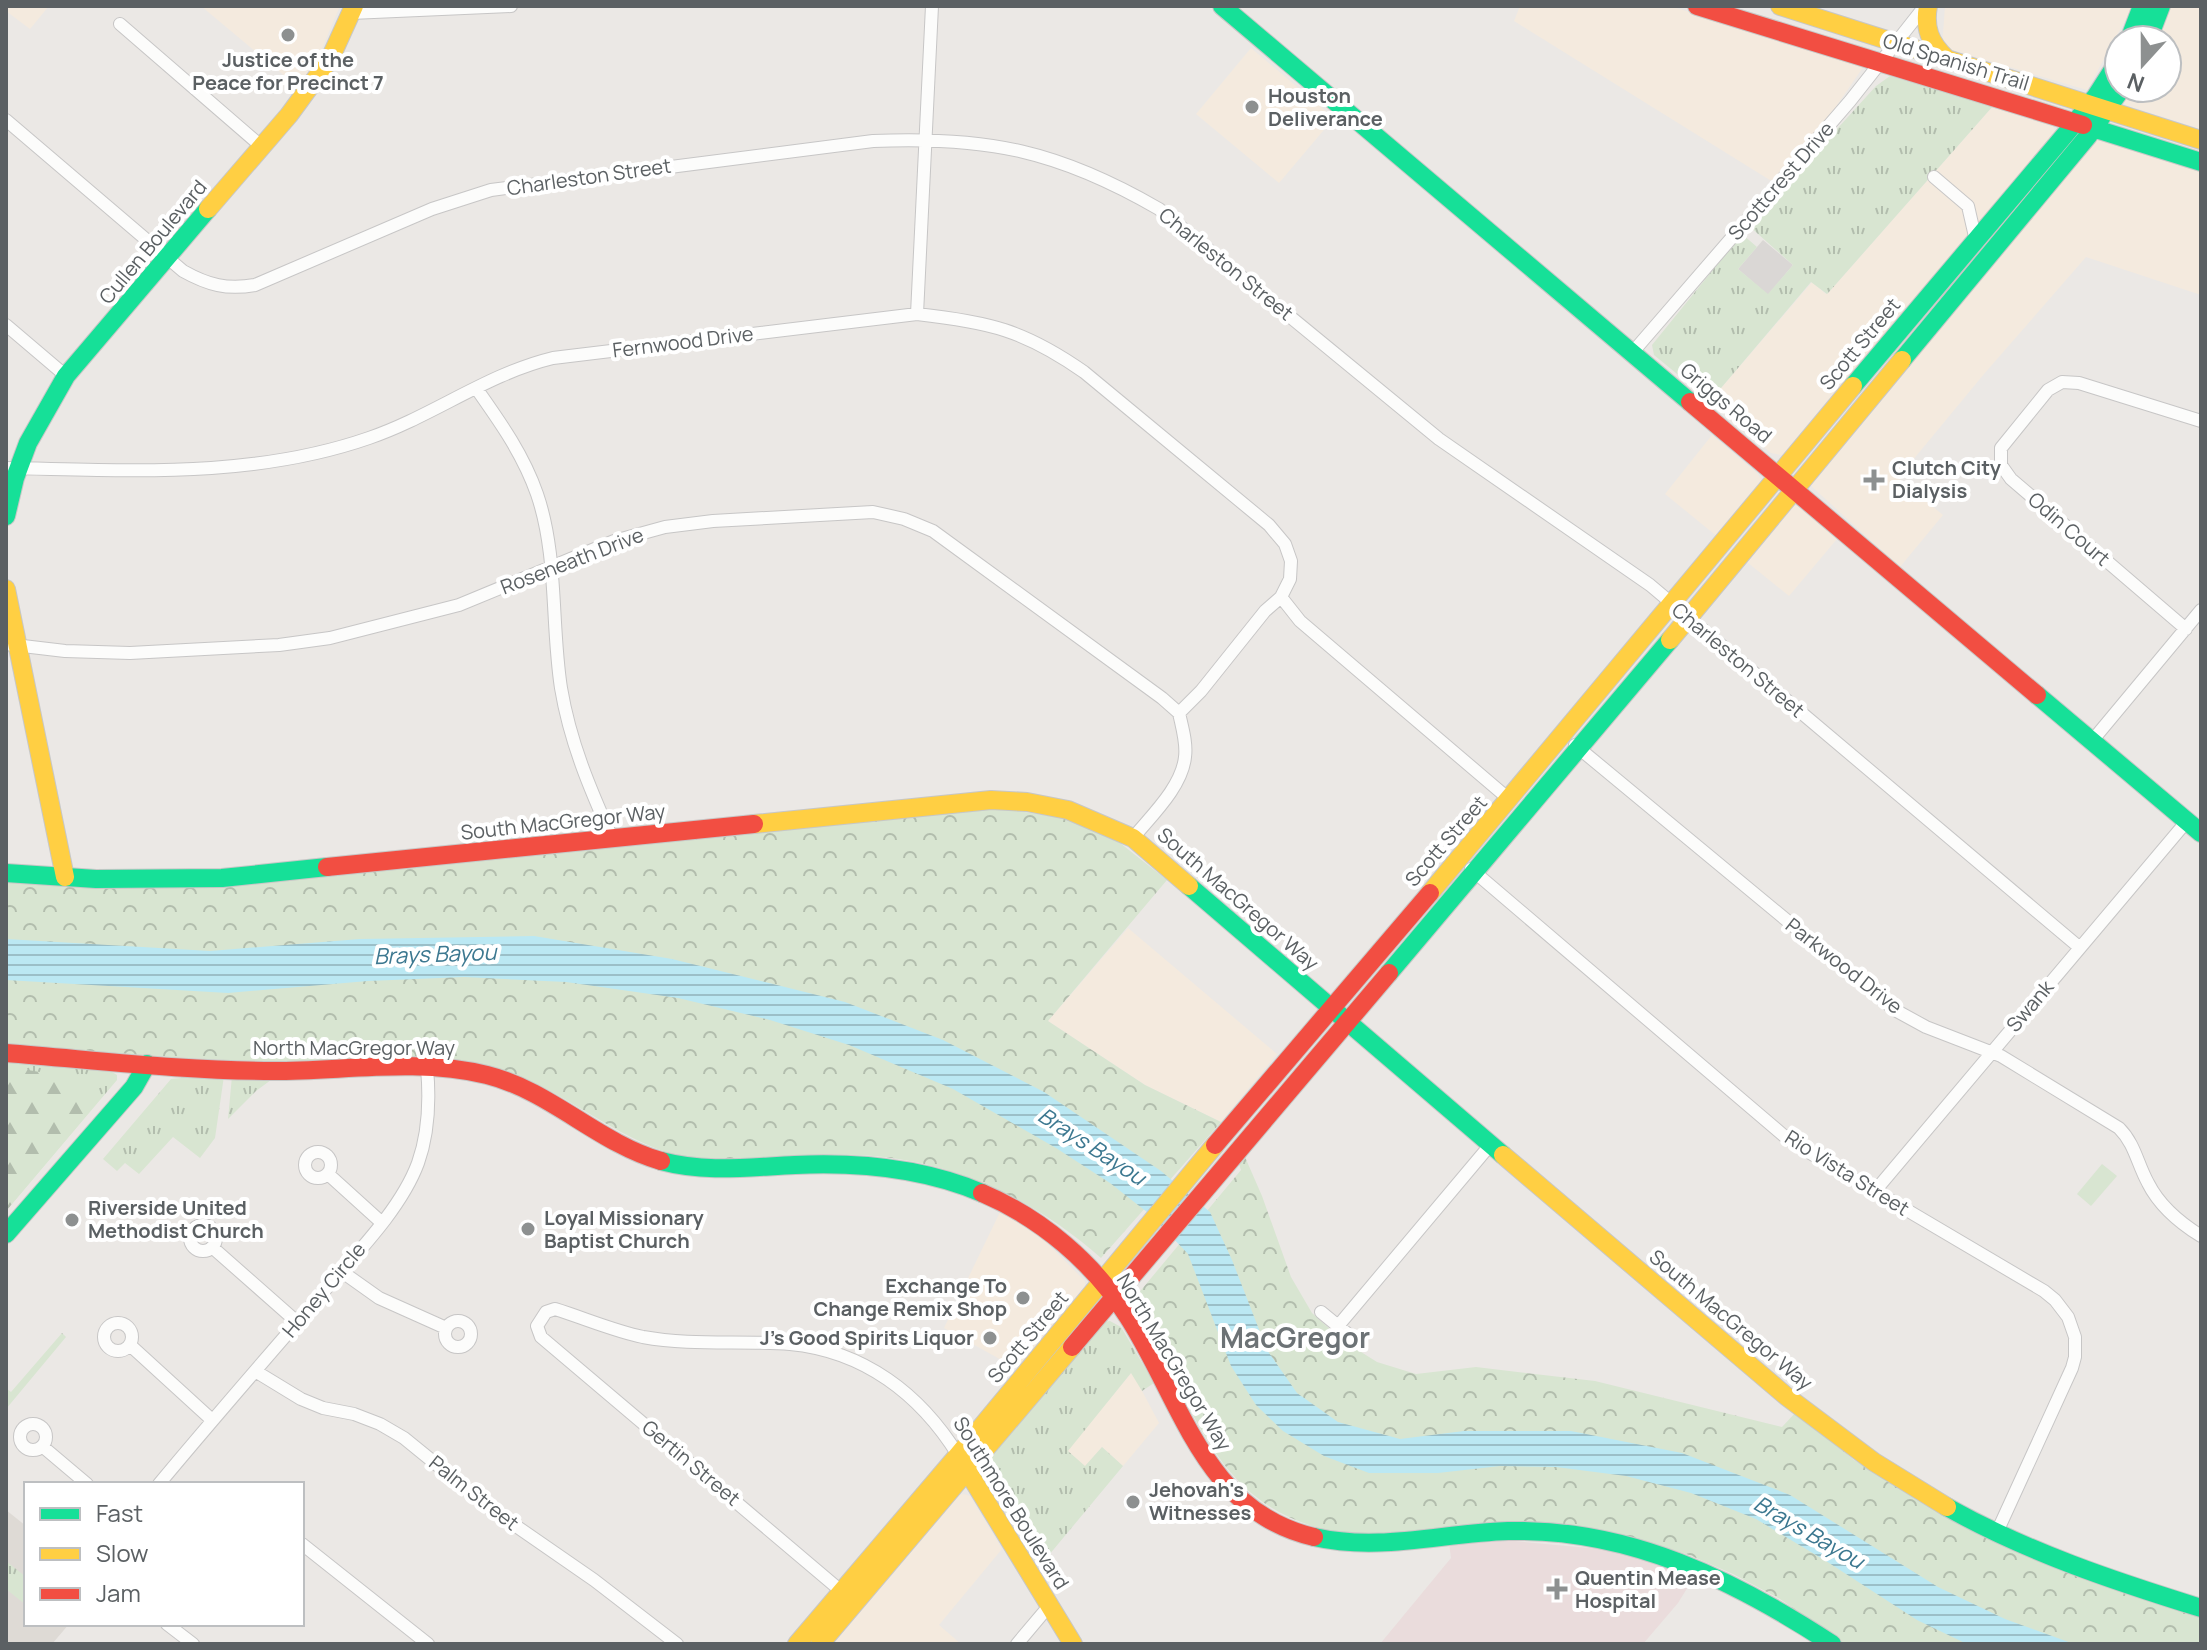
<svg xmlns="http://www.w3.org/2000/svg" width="2207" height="1650" viewBox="0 0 2207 1650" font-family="Manrope,sans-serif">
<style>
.commercial{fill:#f4eade}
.industrial{fill:#dad7d5}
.education{fill:#dedad5}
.medical{fill:#eadcdc}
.grass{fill:url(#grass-tufts)}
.forest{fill:url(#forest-firs)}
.park{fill:url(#park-crowns)}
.pitch{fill:#d8e5d1}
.water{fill:url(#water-rules)}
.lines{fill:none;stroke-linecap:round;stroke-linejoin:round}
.street-casing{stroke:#c7c6c6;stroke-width:14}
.fast-casing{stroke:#c7c7c6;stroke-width:20}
.slow-casing{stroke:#c7c7c6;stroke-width:20}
.jam-casing{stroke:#c7c7c6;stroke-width:20}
.street{stroke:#fcfcfb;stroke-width:12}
.fast{stroke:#16e098;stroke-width:18}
.slow{stroke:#ffcf43;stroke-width:18}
.jam{stroke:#f24e42;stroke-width:18}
.poi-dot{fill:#8d9090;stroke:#fff;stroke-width:3}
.labels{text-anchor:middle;stroke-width:8;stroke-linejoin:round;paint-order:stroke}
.poi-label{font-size:20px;font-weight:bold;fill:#5b6063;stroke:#fff;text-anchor:start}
.street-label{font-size:20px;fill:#5b6063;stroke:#fff}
.water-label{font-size:22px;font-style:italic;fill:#3c7890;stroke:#fff}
.district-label{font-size:28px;font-weight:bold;fill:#6c7275;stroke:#fff}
</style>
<defs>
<pattern id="grass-tufts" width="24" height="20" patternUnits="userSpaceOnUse" patternTransform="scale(2)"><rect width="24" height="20" fill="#d8e5d1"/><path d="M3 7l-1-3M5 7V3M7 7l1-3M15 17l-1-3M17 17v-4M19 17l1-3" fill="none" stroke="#b2bdad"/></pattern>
<pattern id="forest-firs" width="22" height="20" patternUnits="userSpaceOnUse" patternTransform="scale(2)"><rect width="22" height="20" fill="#d8e5d1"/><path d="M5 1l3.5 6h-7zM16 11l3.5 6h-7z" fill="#b2bdad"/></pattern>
<pattern id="park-crowns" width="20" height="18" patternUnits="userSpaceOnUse" patternTransform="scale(2)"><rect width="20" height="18" fill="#d8e5d1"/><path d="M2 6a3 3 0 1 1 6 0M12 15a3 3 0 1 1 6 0" fill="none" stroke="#b2bdad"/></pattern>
<pattern id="water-rules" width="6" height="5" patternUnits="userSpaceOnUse" patternTransform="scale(2)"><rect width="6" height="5" fill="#bbe8f3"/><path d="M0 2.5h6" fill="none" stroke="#9bbfc8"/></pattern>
</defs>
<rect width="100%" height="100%" fill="#ebe8e5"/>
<path class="commercial" d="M6,6H49L30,29L6,11Z
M201,6H340L323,46L299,88Z
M1520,6H1670L1864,66L1835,108L1773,182L1514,21Z
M1945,6H2133L2087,90L1942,47Z
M2167,6H2201V129L2126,105L2123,102L2127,88H2167V40H2154Z
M1251,48L1334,118L1279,183L1196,114Z
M1993,106L2054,126L2055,135L1786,456L1771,453L1710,401L1812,282L1826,294L1829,292Z
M2097,139L2201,171V295L2086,257L1984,374L1898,478L1943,515L1900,567L1809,484L2088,145Z
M1712,435L1758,474L1761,480L1760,486L1719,538L1665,494Z
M1789,506H1798L1837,539L1789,596L1742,558Z
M1128,928L1277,1054L1221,1122L1145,1085L1048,1021Z
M1001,1210L1044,1240L1085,1281V1288L1021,1371L944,1328Z
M1132,1372L1159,1423L1123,1466L1102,1447L1085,1467L1067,1451Z
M964,1494L970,1496L1002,1549L939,1625L961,1644H830L958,1495Z"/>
<path class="industrial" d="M1763,240L1793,265L1768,295L1738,269Z"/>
<path class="education" d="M6,1510L26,1526V1624H69L52,1644H6Z"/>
<path class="medical" d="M1493,1539L1621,1551L1696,1574L1678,1603L1643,1644H1380L1451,1558L1449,1543Z"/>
<path class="grass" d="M1890,76L1993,106L1829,292L1827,294L1811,282L1710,401L1654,355L1652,345L1742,234L1757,247L1738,269L1768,294L1793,265L1749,226L1876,86Z
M6,1060L112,1072L117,1075V1080L6,1211Z
M181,1074L224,1076L215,1138L200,1158L173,1137L139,1174L125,1163L117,1171L103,1159L171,1079L181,1078Z
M232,1076L275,1077L256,1091L228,1119Z
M1110,1321L1121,1327L1154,1383L1142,1391L1131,1373L1068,1451L1085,1466L1102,1447L1123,1466L1039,1567L987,1482L982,1466L1103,1322Z
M62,1333L66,1337L6,1409V1388L11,1392Z
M6,1561L26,1577V1605L6,1589Z"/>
<path class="forest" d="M6,1067C50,1073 62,1073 97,1103L6,1211Z"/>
<path class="park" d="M1001,808L1067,819L1120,843L1167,880L1048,1021L1145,1085L1221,1122L1101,1258C1027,1192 932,1151 831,1155C786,1157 737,1167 692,1159C613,1144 557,1078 478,1064C418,1053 356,1063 296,1062C199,1061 103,1052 6,1044V880L118,888L243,884Z
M1245,1157L1262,1196L1291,1277L1312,1313L1342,1340L1377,1362L1416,1374L1476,1367L1595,1381L1782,1427L1796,1412L1854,1460L1949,1516L2201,1614V1644H1845L1780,1599L1733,1574L1689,1555L1629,1536L1357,1537C1248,1518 1220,1469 1173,1377C1160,1351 1146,1326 1132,1301L1241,1170L1239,1164Z"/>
<path class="pitch" d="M2102,1164L2117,1176L2091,1206L2077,1194Z"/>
<path class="water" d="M534,936L672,959L845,1002L943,1040L1044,1092L1161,1171L1210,1212L1232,1260L1267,1350L1297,1393L1338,1422L1400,1439L1464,1431H1571L1682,1453L1790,1495L1938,1587L2005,1619L2074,1644H1967L1917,1620L1826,1561L1756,1519L1691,1493L1626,1476L1556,1467L1500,1466L1438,1473H1369L1324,1456L1283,1431L1256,1405L1231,1366L1188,1254L1152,1216L1110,1183L1056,1148L953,1089L849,1045L770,1020L678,998L566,982L464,977L368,981L228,993L6,980V939L210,951L360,939Z"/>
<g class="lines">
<defs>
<path id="street" d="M351,13L511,6
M120,24L261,146
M6,120L183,271C208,285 227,290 255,285L432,209L491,190L873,141C987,136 1059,151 1159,209L1439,439L1650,585L2079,947
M1934,177L1968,206L1976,241
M917,314L932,6
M6,325L66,376
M1632,353L1850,101L1925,6
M476,388C500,422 523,454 537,494C558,555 551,624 561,688C570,742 590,789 612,838
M6,468C128,470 251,479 369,438C433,416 487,374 553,358L917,314C989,322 1024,330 1084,372L1269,525L1285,544L1291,561L1290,579L1281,597L1265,611L1201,691L1179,713
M1281,597L1300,621L1510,800
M2186,629L2011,479L2001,465V448L2048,390L2062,382L2079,383L2201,421
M6,644L65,651L130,653L279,645L330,638L459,605L614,541L665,527L713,521L873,512L904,519L933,531L1162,698L1179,713
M2092,741L2201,610
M1575,745L1895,1010L1926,1027L2001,1056L2119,1128C2135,1144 2137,1163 2148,1183C2159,1205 2180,1223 2201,1236
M1133,838C1151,816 1182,787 1185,757C1187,743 1182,727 1179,713
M1471,869L1783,1135L1800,1147L2044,1291L2055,1300L2068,1317L2075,1337V1357L2072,1368L1997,1532
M305 1165a13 13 0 1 1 26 0a13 13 0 1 1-26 0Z
M328,1174L381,1222
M1875,1191L2187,821
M190 1238a13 13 0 1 1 26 0a13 13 0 1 1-26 0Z
M212,1247L297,1322
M341,1271L379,1298L446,1328
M1321,1312L1355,1340
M445 1334a13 13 0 1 1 26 0a13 13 0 1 1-26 0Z
M104 1337a14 14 0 1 1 28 0a14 14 0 1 1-28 0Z
M1338,1326L1491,1144
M131,1346L212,1420
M255,1371L301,1399L323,1408L354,1414L380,1424L404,1438L490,1508L594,1580L677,1644
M20 1437a13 13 0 1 1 26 0a13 13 0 1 1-26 0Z
M42,1446L87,1484
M159,1484C213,1419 269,1355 325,1290C356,1254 401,1209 418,1163C429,1132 430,1101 427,1068
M302,1544L428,1644
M847,1596L541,1337L537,1326L546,1312L555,1309C584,1318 614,1331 643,1337C692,1346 741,1340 790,1344C864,1351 920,1394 958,1455
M167,1624L193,1644
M1017,1644L1049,1606"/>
<path id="fast" d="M1222,6L1690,402
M2129,40L2142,6
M2148,40L2161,6
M2083,125L2201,162
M1902,360L2088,136L2122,88
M1853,386L2069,130L2096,96L2119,60
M6,516L15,478L28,443L66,376L208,209
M2037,695L2201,833
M6,873L96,879L222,878L327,867
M1189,886L1503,1155
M1389,973L1670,640
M661,1161C706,1173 749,1167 795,1165C859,1162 923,1168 982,1193
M6,1234L134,1087L147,1064
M1947,1507C2027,1552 2114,1581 2201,1608
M1314,1537C1380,1552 1442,1533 1508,1531C1629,1528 1734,1580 1832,1644"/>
<path id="slow" d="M1780,6L2201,140
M1928,6C1924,28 1930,43 1946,58
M208,209L289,115L330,59L354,6
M6,589L65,877
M1670,640L1902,360
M754,824L991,800L1027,802L1068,810L1133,838L1189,886
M1430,893L1853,386
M1503,1155L1786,1396L1874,1462L1947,1507
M962,1462L1073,1644
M797,1644L958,1455L1215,1145
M820,1644L1072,1347"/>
<path id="jam" d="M1697,6L2083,125
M1690,402L2037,695
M327,867L754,824
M6,1053C95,1060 184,1071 274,1071C344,1071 417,1058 487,1075C551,1091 598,1143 661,1161
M1215,1145L1430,893
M982,1193C1041,1218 1094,1263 1128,1317C1181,1399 1204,1512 1314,1537
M1072,1347L1389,973"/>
</defs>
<use href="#street" class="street-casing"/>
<use href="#fast" class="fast-casing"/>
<use href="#slow" class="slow-casing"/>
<use href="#jam" class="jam-casing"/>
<use href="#street" class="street"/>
<use href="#fast" class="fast"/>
<use href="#slow" class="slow"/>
<use href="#jam" class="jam"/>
</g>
<g class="poi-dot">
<circle cx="288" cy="35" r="8"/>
<circle cx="1252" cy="107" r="8"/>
<path d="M1870 468h8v8h8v8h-8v8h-8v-8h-8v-8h8z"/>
<circle cx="72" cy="1220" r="8"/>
<circle cx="528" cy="1229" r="8"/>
<circle cx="1023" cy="1298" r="8"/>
<circle cx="990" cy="1338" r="8"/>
<circle cx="1133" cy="1502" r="8"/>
<path d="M1553 1577h8v8h8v8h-8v8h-8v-8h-8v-8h8z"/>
</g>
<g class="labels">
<g class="poi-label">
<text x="288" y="67" text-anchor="middle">Justice of the<tspan x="288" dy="23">Peace for Precinct 7</tspan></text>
<text x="1268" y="103">Houston<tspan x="1268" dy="23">Deliverance</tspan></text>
<text x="1892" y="475">Clutch City<tspan x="1892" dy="23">Dialysis</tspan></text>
<text x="88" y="1215">Riverside United<tspan x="88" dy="23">Methodist Church</tspan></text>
<text x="544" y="1225">Loyal Missionary<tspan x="544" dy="23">Baptist Church</tspan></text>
<text x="1007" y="1293" text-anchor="end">Exchange To<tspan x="1007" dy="23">Change Remix Shop</tspan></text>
<text x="974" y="1345" text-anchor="end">J's Good Spirits Liquor</text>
<text x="1149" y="1497">Jehovah's<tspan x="1149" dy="23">Witnesses</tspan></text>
<text x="1575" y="1585">Quentin Mease<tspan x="1575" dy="23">Hospital</tspan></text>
</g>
<g class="street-label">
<text transform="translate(1956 62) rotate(17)" y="7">Old Spanish Trail</text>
<text transform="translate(589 177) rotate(-8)" y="7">Charleston Street</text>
<text transform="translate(1781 181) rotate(-49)" y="7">Scottcrest Drive</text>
<text transform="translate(153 242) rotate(-50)" y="7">Cullen Boulevard</text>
<text transform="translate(1226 264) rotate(39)" y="7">Charleston Street</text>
<text transform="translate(683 342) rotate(-7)" y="7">Fernwood Drive</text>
<text transform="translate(1860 344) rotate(-50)" y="7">Scott Street</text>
<text transform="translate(1726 403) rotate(40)" y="7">Griggs Road</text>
<text transform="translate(2069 529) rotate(41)" y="7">Odin Court</text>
<text transform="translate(572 561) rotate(-21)" y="7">Roseneath Drive</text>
<text transform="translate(1738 660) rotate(40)" y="7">Charleston Street</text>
<text transform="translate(563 822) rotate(-6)" y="7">South MacGregor Way</text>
<text transform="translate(1446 841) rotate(-49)" y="7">Scott Street</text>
<text transform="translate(1238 899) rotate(41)" y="7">South MacGregor Way</text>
<text transform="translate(1844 966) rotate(38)" y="7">Parkwood Drive</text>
<text transform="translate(2030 1006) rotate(-50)" y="7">Swank</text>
<text x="354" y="1055">North MacGregor Way</text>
<text transform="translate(1847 1173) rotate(32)" y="7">Rio Vista Street</text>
<text transform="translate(324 1290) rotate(-50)" y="7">Honey Circle</text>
<text transform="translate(1731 1320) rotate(40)" y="7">South MacGregor Way</text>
<text transform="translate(1028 1337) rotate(-50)" y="7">Scott Street</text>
<text transform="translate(1174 1362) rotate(59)" y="7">North MacGregor Way</text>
<text transform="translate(691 1463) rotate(40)" y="7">Gertin Street</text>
<text transform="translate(474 1493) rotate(38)" y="7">Palm Street</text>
<text transform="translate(1011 1503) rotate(58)" y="7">Southmore Boulevard</text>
</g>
<g class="water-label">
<text transform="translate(435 954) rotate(-2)" y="8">Brays Bayou</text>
<text transform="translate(1092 1146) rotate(33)" y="8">Brays Bayou</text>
<text transform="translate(1809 1532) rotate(30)" y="8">Brays Bayou</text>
</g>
<g class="district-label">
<text x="1295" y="1348">MacGregor</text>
</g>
</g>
<rect width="2207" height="1650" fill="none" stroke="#5b6063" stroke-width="16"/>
<rect x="24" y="1482" width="280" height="144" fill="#ffffff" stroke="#bdbfc1" stroke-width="2"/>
<rect x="40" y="1508" width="40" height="12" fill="#16e098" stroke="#bdbfc1" stroke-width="2"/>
<text x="96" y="1522" font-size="24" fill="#5b6063">Fast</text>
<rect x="40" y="1548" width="40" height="12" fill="#ffcf43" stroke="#bdbfc1" stroke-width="2"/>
<text x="96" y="1562" font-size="24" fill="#5b6063">Slow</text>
<rect x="40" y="1588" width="40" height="12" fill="#f24e42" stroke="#bdbfc1" stroke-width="2"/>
<text x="96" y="1602" font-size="24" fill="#5b6063">Jam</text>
<g transform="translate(2143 64) rotate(201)"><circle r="38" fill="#ffffff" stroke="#bdbfc1" stroke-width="2"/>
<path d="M0-6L14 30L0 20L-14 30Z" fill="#8d9090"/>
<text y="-12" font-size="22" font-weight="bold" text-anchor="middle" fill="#5b6063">N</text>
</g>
</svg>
